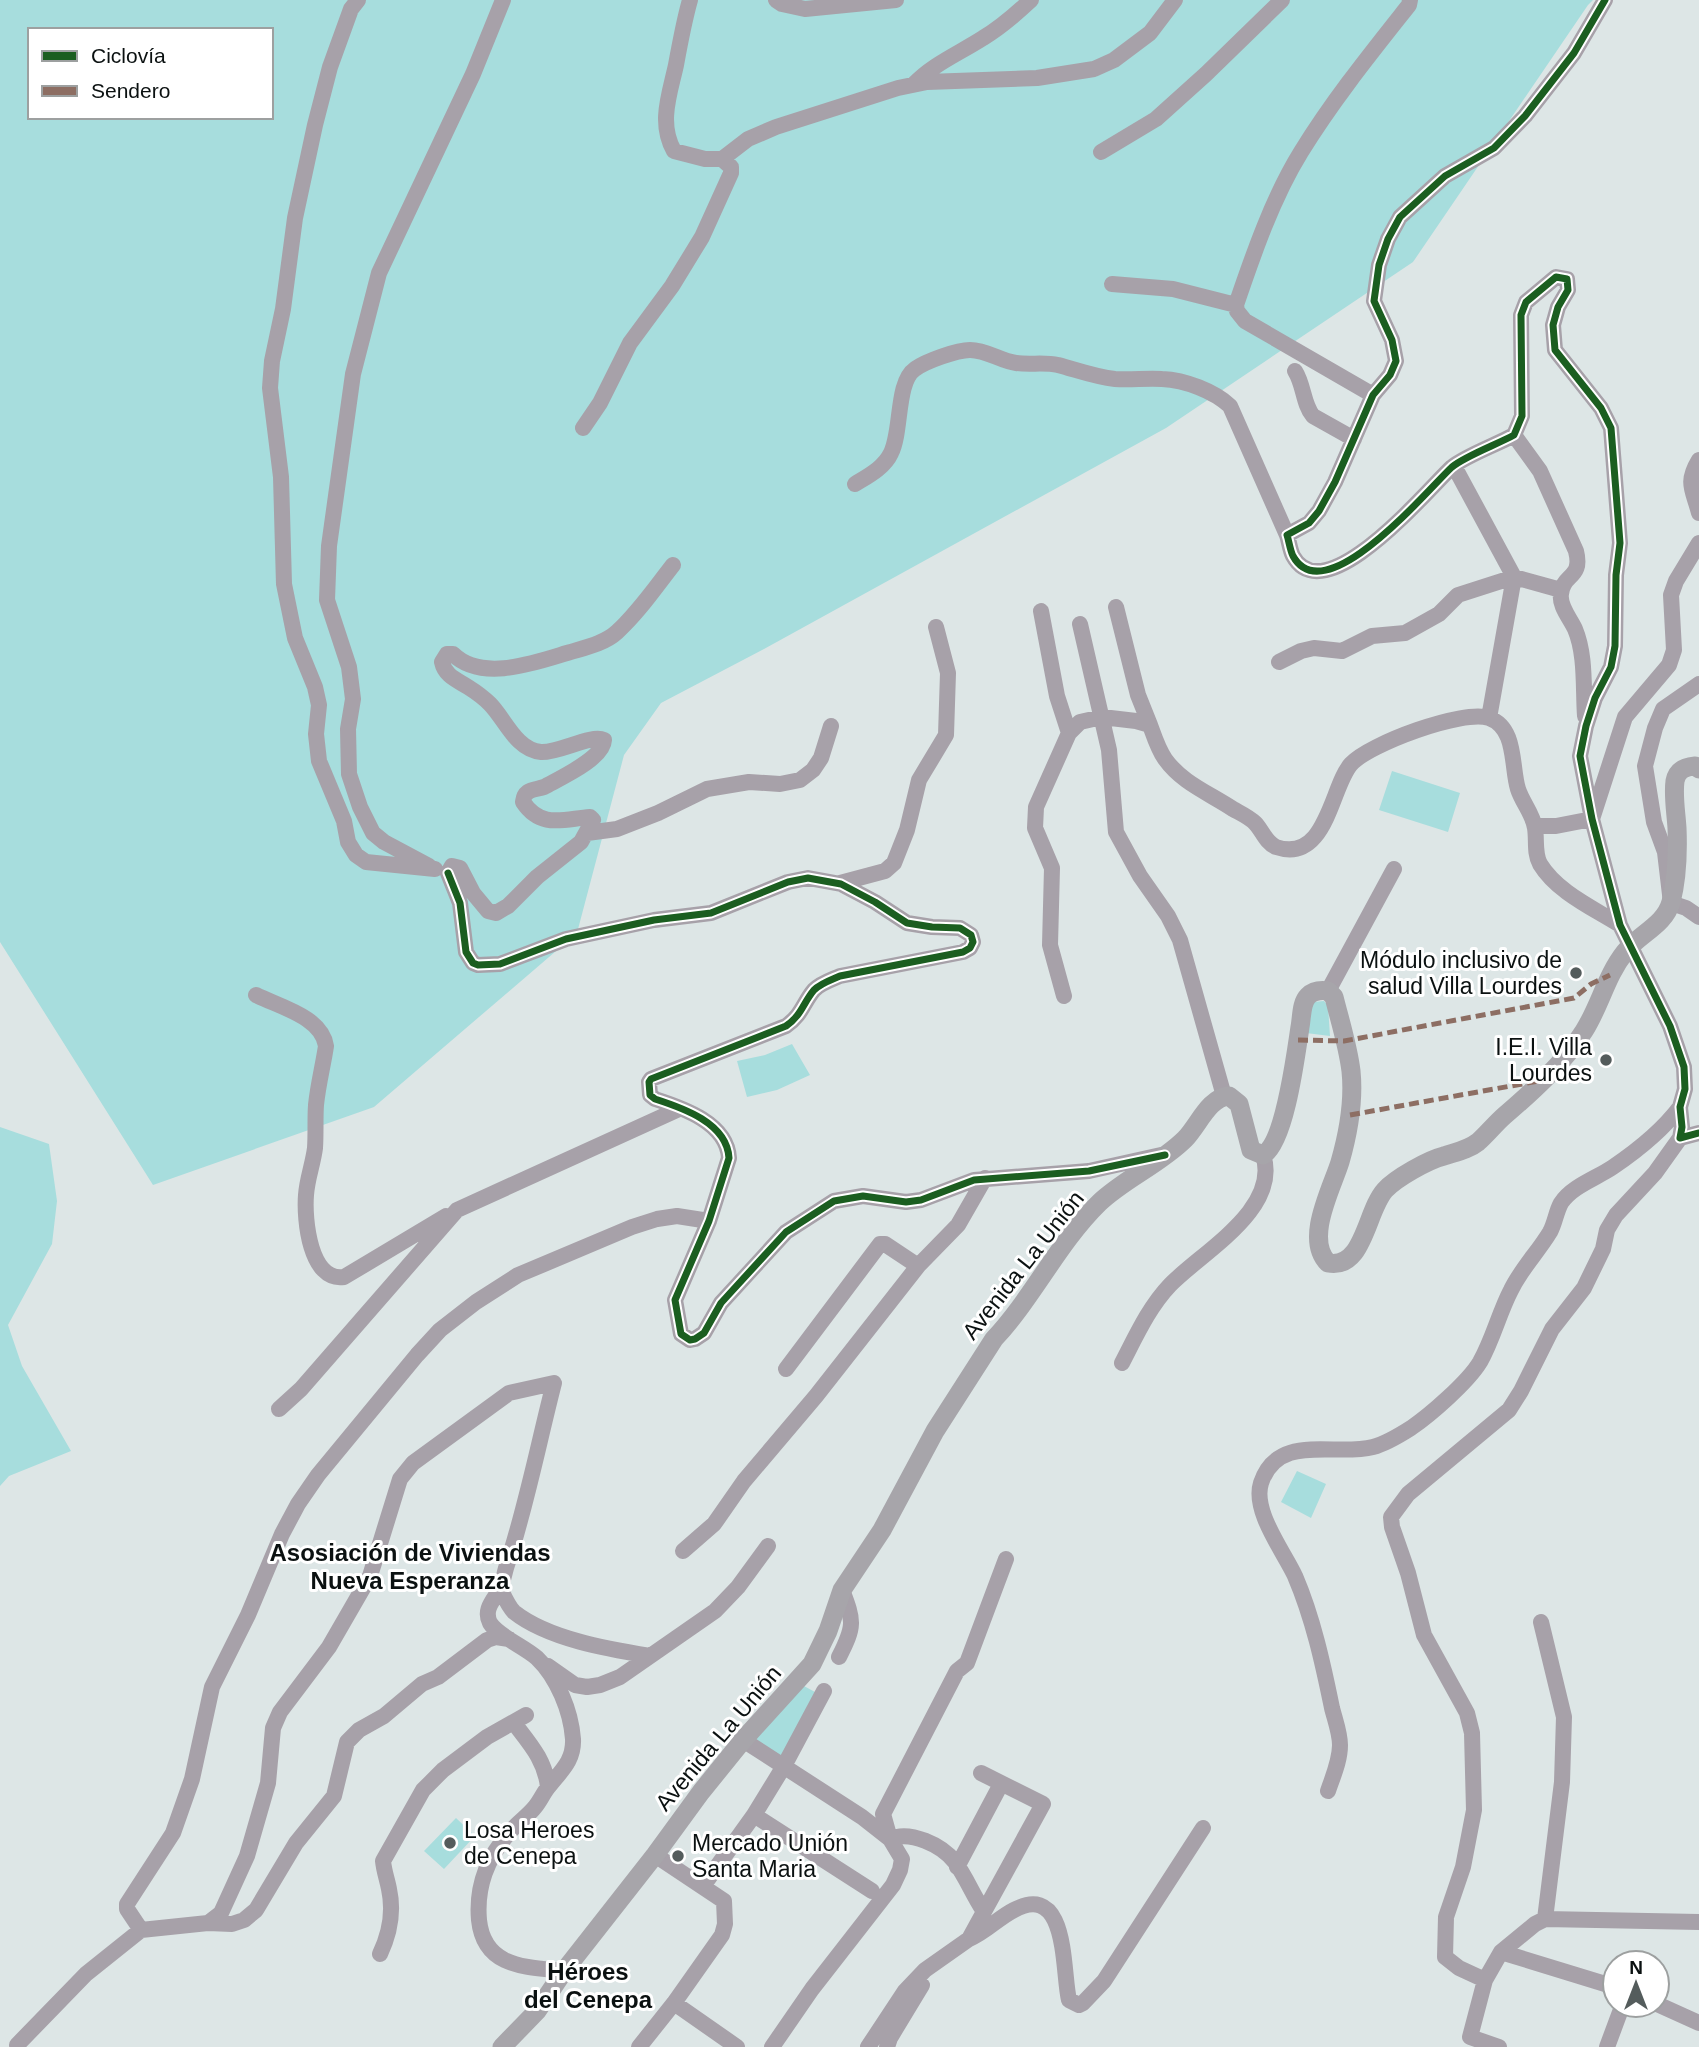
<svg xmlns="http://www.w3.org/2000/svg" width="1699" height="2047" font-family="Helvetica,sans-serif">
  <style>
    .green { fill: #a7dddd; fill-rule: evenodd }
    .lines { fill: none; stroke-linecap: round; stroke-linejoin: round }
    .minor { stroke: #a7a1a9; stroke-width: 16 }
    .major { stroke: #a7a5aa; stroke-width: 19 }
    .quiet { stroke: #8d6e63; stroke-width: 5; stroke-dasharray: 10 5; stroke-linecap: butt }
    .cycleway-casing { stroke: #fff; stroke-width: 11 }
    .cycleway { stroke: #1b5e20; stroke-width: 7 }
    .poi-dot { fill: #545c5c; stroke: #fff; stroke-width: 2.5 }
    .labels { text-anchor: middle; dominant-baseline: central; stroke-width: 6; stroke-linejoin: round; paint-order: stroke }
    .poi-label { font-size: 23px; fill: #0b1111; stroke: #fff; text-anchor: end }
    .street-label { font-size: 23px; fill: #0b1111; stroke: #fff }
    .neighbourhood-label { font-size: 24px; font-weight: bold; fill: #0b1111; stroke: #fff }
  </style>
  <rect width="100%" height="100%" fill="#dde6e6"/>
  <path class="green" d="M0,0h1593l-5,5 -175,257 -247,166 -402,221 -103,54 -37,52 -47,178 -203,174 -221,78 -153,-243zM30,30h241v87h-241z
    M1392,771l68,22 -12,39 -69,-22z
    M1324,1001l4,5 2,30 -24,-3 7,-31z
    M792,1044l18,31 -33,15 -30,7 -10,-36 28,-6z
    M0,1127l49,17 8,57 -5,43 -44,81 14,41 49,85 -62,25 -9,10z
    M1297,1471l29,13 -15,34 -30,-16z
    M802,1685l13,7 -36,68 -30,-21z
    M456,1818l19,18 -31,33 -20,-18z"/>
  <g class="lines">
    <path class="minor" d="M358,0l-7,9 -21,58 -15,58 -20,93 -12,91 -11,52 -2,27 11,89 3,107 11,54 20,49 4,18 -3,29 3,27 25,60 4,21 8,13 10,7 69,7
      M776,0l6,4 23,5 91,-9
      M1605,0l-31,53 -49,63 -31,32 -49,28 -45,41 -12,22 -9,26 -5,36 18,39 4,21 -6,14 -17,20 -38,87 -16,29 -10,12 -22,12c2,6 3,15 6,21 32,58 136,-68 159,-89 13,-11 46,-23 62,-32l8,-19 -1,-101 5,-13 30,-25 11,2 1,11 -10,17 -5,18 2,25 46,58 10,20 9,115 -4,32 -1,71 -4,21 -16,31 -9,28 -6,30 12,63 28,106 50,101 14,41 1,22 -5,18 2,20 -2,11 19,-5
      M913,85c20,-21 45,-31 70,-47 17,-10 33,-24 48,-38
      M1101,152l55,-33 50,-45 76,-74
      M722,159l26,-20 28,-12 122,-39 29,-6 110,-4 57,-9 20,-9 36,-27 25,-33
      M1112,284l61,5 63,16
      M1295,371c9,14 8,33 18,45l41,23
      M1373,395l-128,-74 -8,-10 -1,-6c17,-50 37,-108 65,-153 32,-52 70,-99 108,-147l1,-5
      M583,428l17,-25 30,-60 42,-57 30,-49 29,-64v-6l-9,-8h-17l-31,-8c-16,-28 -4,-58 2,-86 4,-22 8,-44 14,-65
      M1514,435l26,36 36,80c7,28 -13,22 -15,43 -2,12 9,24 14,35 11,26 8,59 10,87
      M1699,460c-14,23 -6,30 0,53
      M1454,466l60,111 -25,141
      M855,484c13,-8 29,-16 36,-31 11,-22 5,-71 24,-84 11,-8 42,-19 55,-19 17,0 30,11 46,13 14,2 28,-1 42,2 19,5 37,12 57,14 16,1 32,-1 47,0 23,1 52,12 68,27l57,129
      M1116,607l22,88 12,30
      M1041,611l16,85 12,37
      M1080,624l29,126 7,82 24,44 28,40 12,24 44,156
      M1279,662l22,-11 13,-3 28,3 30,-15 33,-3 34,-19 19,-19 56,-18 47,13
      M1699,684l-36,25 -8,19 -10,38 9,56 11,30 6,51 15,5 13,9
      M1535,826h21l36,-7 33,-102 44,-52 5,-15 -3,-55 5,-14 23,-38
      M587,833l30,-4 41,-16 49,-24 42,-7 31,2 20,-4 13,-10 8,-12 10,-32
      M429,866l-45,-24 -11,-9 -13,-26 -11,-33 -1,-45 5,-30 -4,-32 -22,-67 2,-54 24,-172 26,-101 94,-199 30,-74
      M448,873l12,30 6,49 7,11 5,2 22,-1 66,-25 88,-19 57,-7 77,-31 20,-4 33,6 34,18 32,21 25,4 28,1 11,7 2,7 -3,6 -7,4 -123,24c-9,4 -19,7 -26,14 -11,13 -12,25 -28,36l-135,53 -2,3 1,13 5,4c28,9 72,24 74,59l-20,63 -34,79 6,34 9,6 5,-1 9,-6 17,-30 65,-71 48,-31 29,-5 43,6 15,-2 53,-20 115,-9 72,-16
      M448,873l4,-7 8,2 13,25 15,18 8,2 12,-7 29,-29 44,-35 12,-22 -3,-3c-27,2 -49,12 -67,-15 1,-5 1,-7 5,-10 4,-3 11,-3 16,-5 16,-9 59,-28 60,-47 -13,-6 -45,13 -63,12 -25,-2 -36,-33 -51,-48 -6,-6 -14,-12 -22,-17 -11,-7 -23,-11 -26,-25l5,-8h6c28,28 81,9 114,-1 16,-5 37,-9 50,-21 21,-19 38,-44 56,-67
      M840,883l45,-12 9,-8 13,-33 12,-50 27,-45 2,-62 -12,-46
      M1328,991l66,-122
      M256,995c24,12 66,22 70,51 -3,20 -8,39 -10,59 -1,14 0,29 -1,43 -2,16 -8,31 -9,47 -2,25 4,87 38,82l102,-61
      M1064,996l-14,-51 2,-77 -17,-40 1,-21 33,-74 11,-11 22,-5 34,4 14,4c4,11 8,24 15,34 17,24 44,34 68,50 7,4 16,8 22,14 7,7 11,20 21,24 51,17 55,-61 75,-83 18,-20 112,-55 138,-46 28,10 22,49 29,71 4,13 15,25 17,39 2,12 -1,25 5,36 17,28 53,44 80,61
      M1122,1363c14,-27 27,-56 48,-78 32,-33 111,-76 93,-130
      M786,1369l94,-125h5l33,22
      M279,1409l22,-20 156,-179 222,-101
      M683,1551l31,-27 30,-43 72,-85 102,-130 40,-41 27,-47
      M500,1588c4,8 8,18 14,24 34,27 94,37 136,44
      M1541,1622l23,95 -2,65 -17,137
      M839,1657c16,-31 15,-36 3,-67
      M548,1666l27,19 12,2 13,-2 20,-8 95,-66 23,-24 30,-41
      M514,1723c16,21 31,37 34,64
      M743,1740l119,77 28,22 12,20 -2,11 -7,15 -81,104 -40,58
      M1328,1791c5,-15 12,-30 12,-46 0,-12 -5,-25 -8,-37 -9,-44 -19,-90 -37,-132 -11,-24 -43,-65 -34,-93 17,-51 74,-26 112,-36 12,-3 27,-12 38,-19 19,-13 57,-46 69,-66 13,-23 19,-49 31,-72 10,-21 27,-38 39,-58 5,-9 6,-20 11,-29 11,-17 36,-25 52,-36 25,-17 49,-36 67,-60
      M754,1815l118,76
      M957,1867l44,-83
      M703,1886l51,-71 30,-49 40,-75
      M983,1910c-10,-15 -17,-33 -28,-48 -13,-17 -45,-32 -65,-23l-7,-25 74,-143 10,-8 39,-104
      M208,1923l13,-10 26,-57 21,-73 5,-55 7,-16 49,-65 41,-71 30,-97 13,-16 96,-70 45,-10c-16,62 -28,125 -48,185 -2,7 -3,14 -6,21 -6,11 -17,20 -10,34 8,13 35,24 47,35 20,19 34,53 36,81 1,21 -11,31 -23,46 -6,6 -9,15 -15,22 -7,9 -18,16 -26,26 -22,25 -33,53 -30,87 5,48 47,47 85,51
      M141,1930l-14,-21v-5l46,-71 19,-54 20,-92 36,-72 34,-81 16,-30 20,-29 99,-120 23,-25 36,-28 42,-27 114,-48 25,-8 20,-3 32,5
      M969,1939c17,-7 29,-21 45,-29 55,-29 48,62 55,90l10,5 4,-2 21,-22 99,-153
      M1501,1952l114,35
      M380,1954c10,-21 14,-42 9,-65 -2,-10 -5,-18 -6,-28l40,-71 20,-20 44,-33 39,-22
      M1485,1980l-26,-12 -14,-11 1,-40 17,-50 11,-57 -2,-77 -5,-20 -43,-78 -16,-62 -16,-46 -1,-10 17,-23 101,-84 12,-19 31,-62 32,-41 19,-39 4,-19 9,-15 39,-42 25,-35
      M674,2003l63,44
      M1657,2004l42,19
      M17,2045l69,-71 55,-44 67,-7 24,1 12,-4 12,-10 40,-67 38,-47 13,-54 12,-12 25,-14 38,-32 16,-7 49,-37 9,-3 13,2
      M639,2047l35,-44 48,-68 3,-11 -1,-23 -69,-46
      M868,2047l37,-56 20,-21 44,-31 74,-135 -62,-31
      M887,2047l3,-9 32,-53
      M1499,2047l-29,-10 15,-57 16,-28 34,-28 10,-5 154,3
      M1607,2047l13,-35"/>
    <path class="major" d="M502,2047l35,-36 27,-40 91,-116 46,-63 42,-52 69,-76 16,-33 14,-41 40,-60 53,-99 59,-92c38,-40 64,-96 105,-136 25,-24 61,-39 86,-64 13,-13 24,-42 44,-43l10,8 12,46 12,5c22,-12 33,-102 37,-128 2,-10 1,-24 8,-31 6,-6 13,-6 20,-5l6,6c6,24 14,49 17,74 3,29 -3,63 -11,91 -8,26 -36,77 -12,101 36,7 38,-52 57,-73 11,-12 43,-30 59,-34 12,-4 24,-6 34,-14 9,-8 17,-18 26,-26 29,-25 59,-52 80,-85 16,-25 22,-55 41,-79 14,-18 40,-27 46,-50 6,-23 7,-50 6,-74 -1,-16 -4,-32 -2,-47 2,-11 9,-14 20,-15l4,3"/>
    <path class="quiet" d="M1298,1040l46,1 230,-43 17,-14 19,-9
      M1350,1115l194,-35"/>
    <g class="cycleway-casing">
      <path id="cycleway" d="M1605,0l-31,53 -49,63 -31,32 -49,28 -45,41 -12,22 -9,26 -5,36 18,39 4,21 -6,14 -17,20 -38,87 -16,29 -10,12 -22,12c2,6 3,15 6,21 32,58 136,-68 159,-89 13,-11 46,-23 62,-32l8,-19 -1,-101 5,-13 30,-25 11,2 1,11 -10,17 -5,18 2,25 46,58 10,20 9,115 -4,32 -1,71 -4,21 -16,31 -9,28 -6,30 12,63 28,106 50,101 14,41 1,22 -5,18 2,20 -2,11 19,-5
        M448,873l12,30 6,49 7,11 5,2 22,-1 66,-25 88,-19 57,-7 77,-31 20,-4 33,6 34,18 32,21 25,4 28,1 11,7 2,7 -3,6 -7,4 -123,24c-9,4 -19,7 -26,14 -11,13 -12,25 -28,36l-135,53 -2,3 1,13 5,4c28,9 72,24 74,59l-20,63 -34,79 6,34 9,6 5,-1 9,-6 17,-30 65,-71 48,-31 29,-5 43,6 15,-2 53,-20 115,-9 76,-16"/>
    </g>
    <use href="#cycleway" class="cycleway"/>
  </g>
  <g class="poi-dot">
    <circle cx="1576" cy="973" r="7"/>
    <circle cx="1606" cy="1060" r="7"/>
    <circle cx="450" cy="1843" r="7"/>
    <circle cx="678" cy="1856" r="7"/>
  </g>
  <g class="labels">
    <g class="poi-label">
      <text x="1562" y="960">Módulo inclusivo de<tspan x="1562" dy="26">salud Villa Lourdes</tspan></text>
      <text x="1592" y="1047">I.E.I. Villa<tspan x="1592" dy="26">Lourdes</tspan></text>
      <text x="464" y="1830" text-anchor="start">Losa Heroes<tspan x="464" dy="26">de Cenepa</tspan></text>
      <text x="692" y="1843" text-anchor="start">Mercado Unión<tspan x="692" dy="26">Santa Maria</tspan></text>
    </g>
    <g class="street-label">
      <text transform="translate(1023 1265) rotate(-52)">Avenida La Unión</text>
      <text transform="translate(718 1738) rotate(-50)">Avenida La Unión</text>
    </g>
    <g class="neighbourhood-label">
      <text x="410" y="1552">Asosiación de Viviendas<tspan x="410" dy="28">Nueva Esperanza</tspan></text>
      <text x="588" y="1971">Héroes<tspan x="588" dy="28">del Cenepa</tspan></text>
    </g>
  </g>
  <rect x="28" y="28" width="245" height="91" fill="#ffffff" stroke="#9da0a0" stroke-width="2"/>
  <rect x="42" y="51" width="35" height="10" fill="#1b5e20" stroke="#9da0a0" stroke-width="2"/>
  <text x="91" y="63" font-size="21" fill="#0b1111">Ciclovía</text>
  <rect x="42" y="86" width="35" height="10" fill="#8d6e63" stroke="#9da0a0" stroke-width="2"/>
  <text x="91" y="98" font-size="21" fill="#0b1111">Sendero</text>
  <g transform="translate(1636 1984)"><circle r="33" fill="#ffffff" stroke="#9da0a0" stroke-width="2"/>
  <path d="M0-5L12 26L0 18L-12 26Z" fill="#545c5c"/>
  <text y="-10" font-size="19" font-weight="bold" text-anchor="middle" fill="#0b1111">N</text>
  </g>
</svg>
